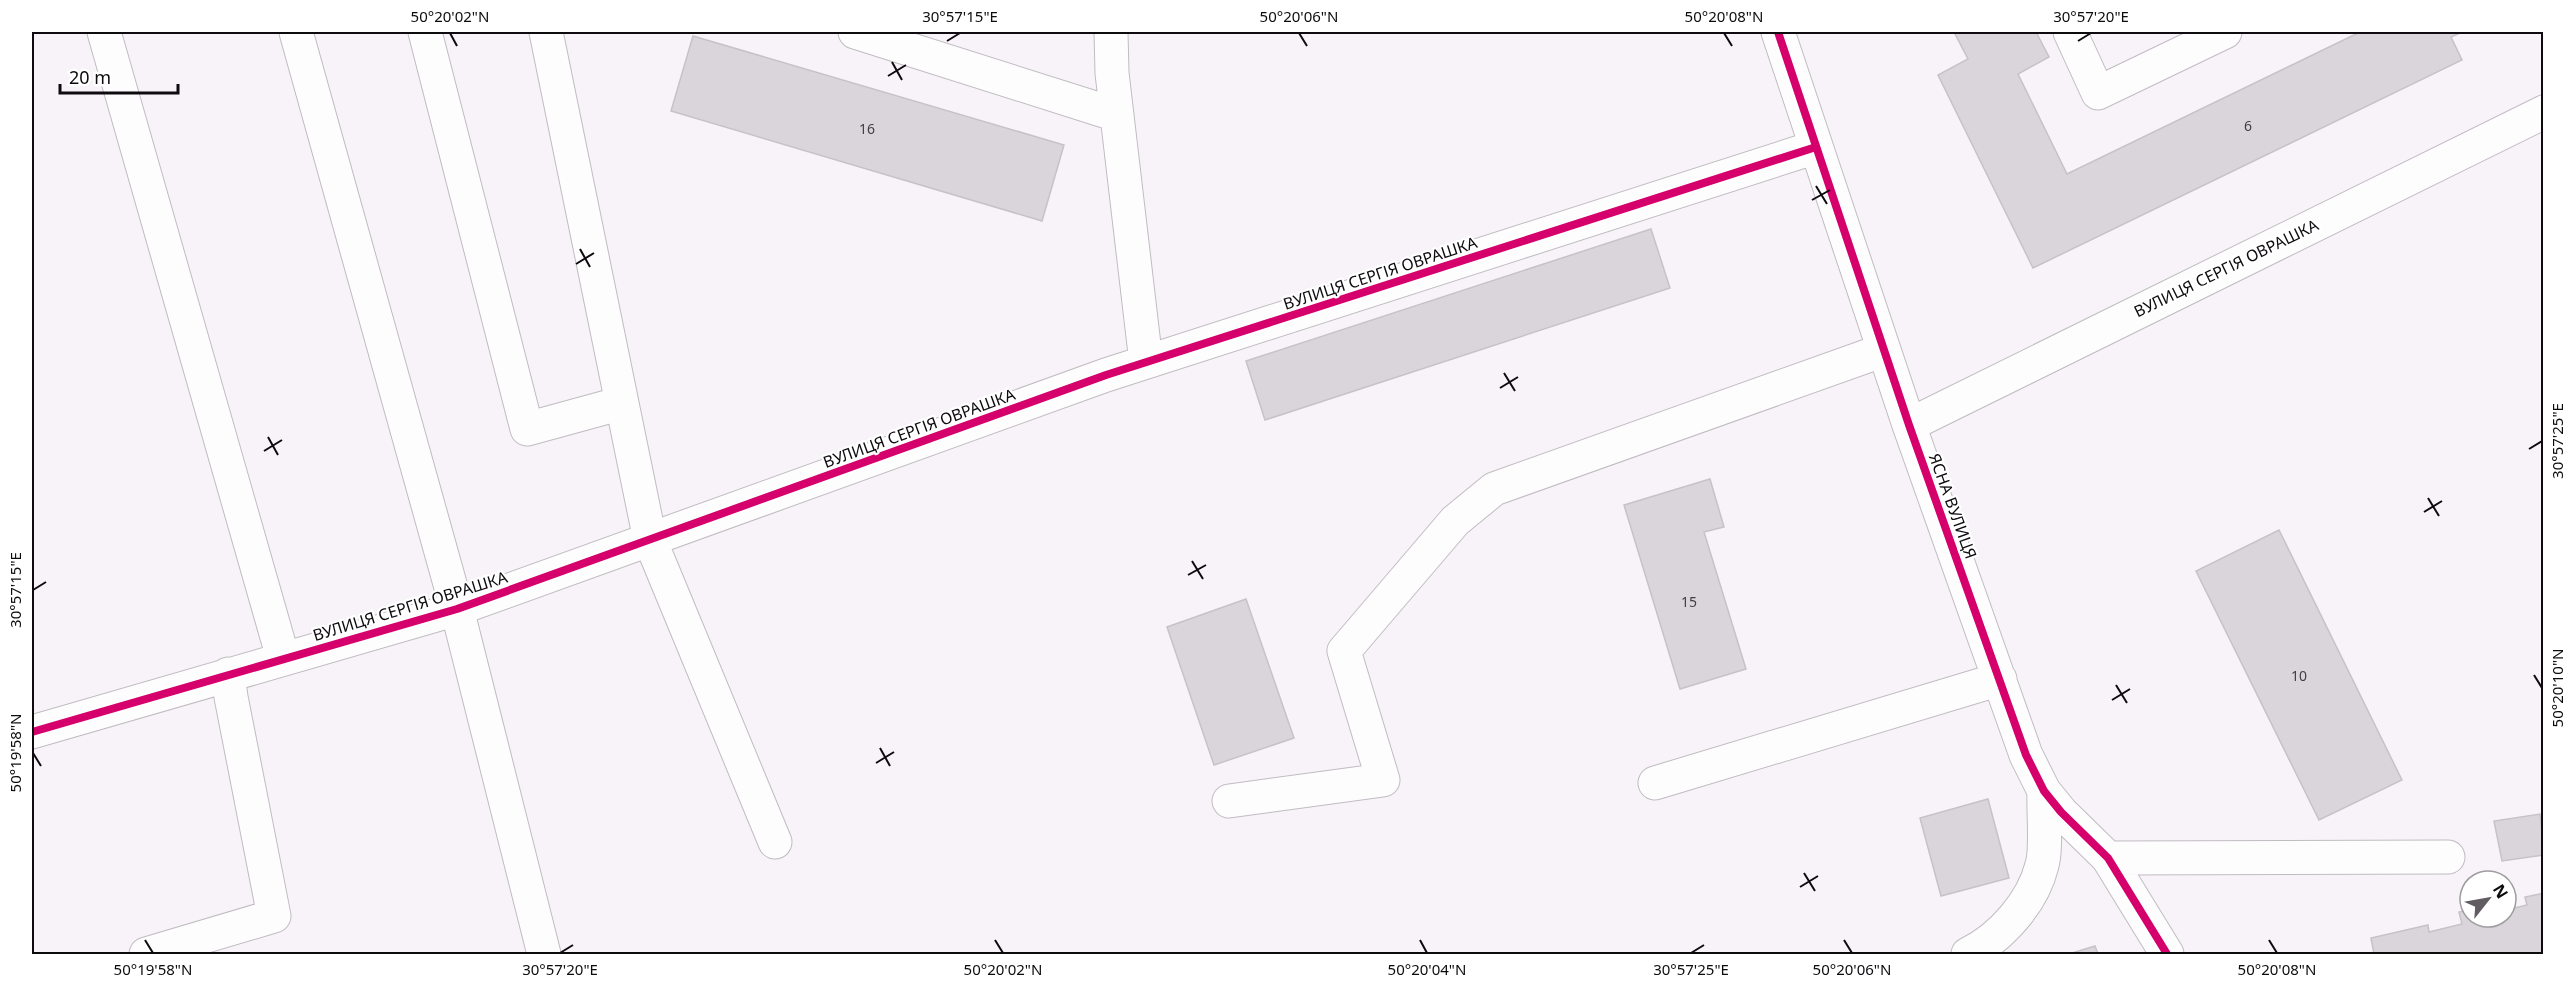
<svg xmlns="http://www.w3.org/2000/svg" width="2575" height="986" font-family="'Noto Sans',sans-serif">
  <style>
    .building { fill: #dad5db; stroke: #c6c2c8; stroke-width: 1.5 }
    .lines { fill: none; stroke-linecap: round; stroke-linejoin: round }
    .minor-casing { stroke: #c0bcc1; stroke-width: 35 }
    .minor { stroke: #fefdfe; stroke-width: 33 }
    .cycleway-casing { stroke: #fff; stroke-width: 11 }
    .cycleway { stroke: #d6006c; stroke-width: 8 }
    .ticks { fill: none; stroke: #0e0b0f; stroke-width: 2 }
    .labels { text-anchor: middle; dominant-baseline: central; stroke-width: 4.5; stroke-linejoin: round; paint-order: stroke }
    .number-label { font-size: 14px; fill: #413e42 }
    .street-label { font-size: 16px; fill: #0e0b0f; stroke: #fff }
    .neatline { fill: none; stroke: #0e0b0f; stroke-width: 2 }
    .ticks-label { font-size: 15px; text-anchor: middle; fill: #0e0b0f }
  </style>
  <rect width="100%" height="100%" fill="#f8f2f9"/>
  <path class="building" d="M1954,32h82l13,25 -31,17 49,100 293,-142h102l-11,5 11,23 -429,208 -95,-193 30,-16z
    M693,36l371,109 -22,76 -371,-110z
    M1651,229l19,59 -405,132 -19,-59z
    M1710,479l14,48 -20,5 42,137 -66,20 -56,-184z
    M2279,530l123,250 -83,40 -123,-249z
    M1246,599l48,139 -80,27 -47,-138z
    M1988,799l21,79 -68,18 -21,-78z
    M2540,814l4,41 -42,6 -8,-40z
    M2544,893v61h-170l-3,-16 57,-13 1,7 33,-8 -3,-12 11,-2v7h36v-7l21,-5 -2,-8z
    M2095,946l3,8h-29z"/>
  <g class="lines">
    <g class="minor-casing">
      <path id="minor" d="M104,32l179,626
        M296,32l161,577 87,345
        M425,32l102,397 95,-26
        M546,32l104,508 125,302
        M855,32l262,83
        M1111,32l1,41 34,289
        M1778,32l131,393 117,330 18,36 17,21 47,46 59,96
        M2070,32l28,61 127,-61
        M1909,425l635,-313
        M32,732l425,-123 649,-234 710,-228
        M1655,783l345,-104
        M1229,801l154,-21 -39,-129 111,-130 39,-32 390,-139
        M2108,858l340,-1
        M146,954l128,-38 -43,-219 -3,-23
        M1968,954c33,-16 65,-52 74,-89 5,-16 1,-55 2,-74"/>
    </g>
    <use href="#minor" class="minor"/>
    <g class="cycleway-casing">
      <path id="cycleway" d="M1778,32l131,393 117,330 18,36 17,21 47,46 59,96
        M32,732l425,-123 649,-234 710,-228"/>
    </g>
    <use href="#cycleway" class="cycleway"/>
  </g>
  <path class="ticks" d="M450,33l7,13M1299,33l8,13M1724,33l8,13M947,41l13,-8M2078,41l13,-8M892,62l10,18M888,76l18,-11M1816,186l11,18M1812,200l18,-10M580,249l10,18M576,264l18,-11M1504,373l11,18M1500,388l18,-11M268,437l10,18M2529,449l13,-8M264,451l18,-11M2428,498l11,18M2424,512l18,-11M1192,561l11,18M1188,575l18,-10M33,590l13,-8M2534,675l8,13M2116,685l11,18M2112,700l18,-11M880,748l10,18M33,753l8,13M876,763l18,-11M1804,873l11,18M1800,887l18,-11M145,940l8,13M995,940l8,13M1420,940l7,13M1844,940l8,13M2269,940l8,13M560,953l13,-8M1691,953l13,-8"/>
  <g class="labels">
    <g class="number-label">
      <text x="2248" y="125">6</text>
      <text x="867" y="128">16</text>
      <text x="1689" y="601">15</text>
      <text x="2299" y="675">10</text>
    </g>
    <g class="street-label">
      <text transform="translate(2226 268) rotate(-26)">ВУЛИЦЯ СЕРГІЯ ОВРАШКА</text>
      <text transform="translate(1380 273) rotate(-18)">ВУЛИЦЯ СЕРГІЯ ОВРАШКА</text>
      <text transform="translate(919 428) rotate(-20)">ВУЛИЦЯ СЕРГІЯ ОВРАШКА</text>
      <text transform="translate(1953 506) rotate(70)">ЯСНА ВУЛИЦЯ</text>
      <text transform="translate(410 606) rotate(-17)">ВУЛИЦЯ СЕРГІЯ ОВРАШКА</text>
    </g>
  </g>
  <rect width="2575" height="986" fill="none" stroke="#ffffff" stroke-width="66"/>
  <g transform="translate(2488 899) rotate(59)"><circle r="28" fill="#ffffff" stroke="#9f9d9f" stroke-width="1.5"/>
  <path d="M0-4.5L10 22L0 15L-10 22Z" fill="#605c61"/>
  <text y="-9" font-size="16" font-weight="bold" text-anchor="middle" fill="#0e0b0f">N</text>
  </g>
  <path d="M60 84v9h118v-9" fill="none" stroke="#0e0b0f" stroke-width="3"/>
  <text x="69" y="84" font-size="18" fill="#0e0b0f" stroke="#ffffff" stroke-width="4.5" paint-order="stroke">20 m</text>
  <rect x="33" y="33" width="2509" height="920" class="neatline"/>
  <g class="ticks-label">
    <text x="450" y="22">50°20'02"N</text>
    <text x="960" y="22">30°57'15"E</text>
    <text x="1299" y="22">50°20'06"N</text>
    <text x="1724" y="22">50°20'08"N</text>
    <text x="2091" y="22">30°57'20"E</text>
    <text transform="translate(2558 441) rotate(-90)" y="5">30°57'25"E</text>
    <text transform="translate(16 590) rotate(-90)" y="5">30°57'15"E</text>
    <text transform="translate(2558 688) rotate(-90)" y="5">50°20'10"N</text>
    <text transform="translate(16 753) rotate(-90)" y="5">50°19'58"N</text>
    <text x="153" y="975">50°19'58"N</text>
    <text x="560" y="975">30°57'20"E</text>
    <text x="1003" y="975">50°20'02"N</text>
    <text x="1427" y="975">50°20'04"N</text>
    <text x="1691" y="975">30°57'25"E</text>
    <text x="1852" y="975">50°20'06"N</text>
    <text x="2277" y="975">50°20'08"N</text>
  </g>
</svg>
